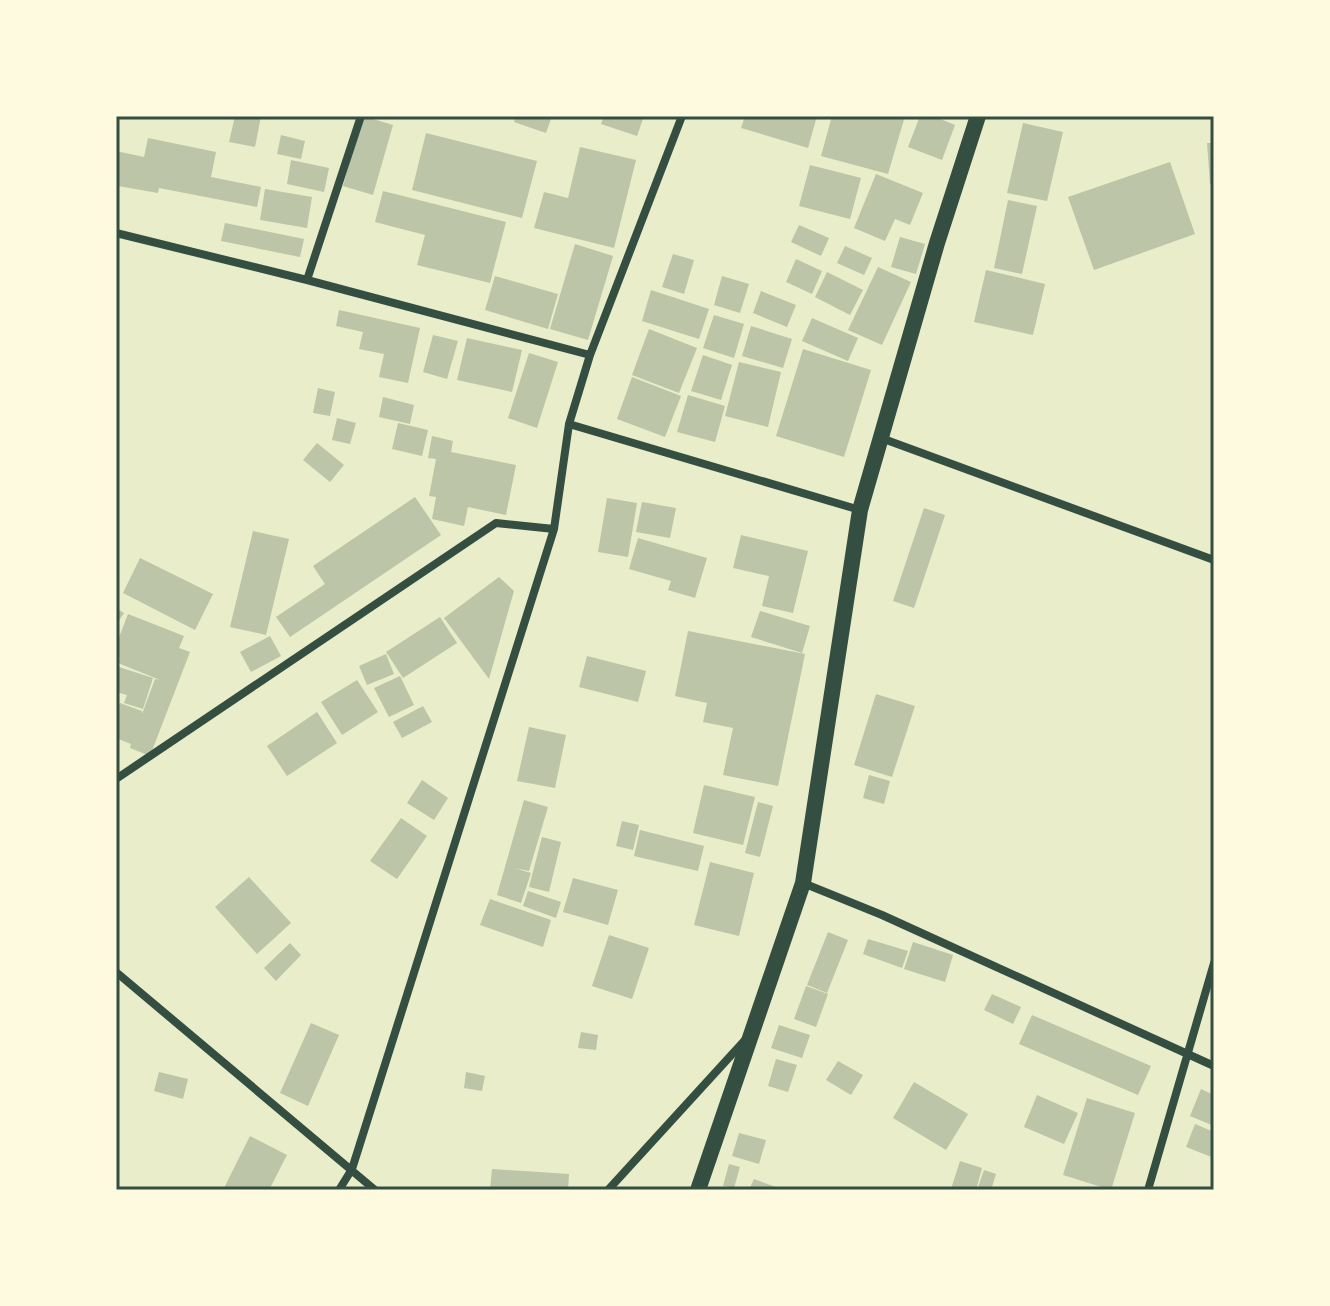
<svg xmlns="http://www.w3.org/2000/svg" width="1330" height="1306" font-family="Poppins,sans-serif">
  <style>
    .building { fill: #bcc5a7 }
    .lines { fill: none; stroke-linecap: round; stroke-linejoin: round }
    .minor { stroke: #344e41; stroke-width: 8 }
    .secondary { stroke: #344e41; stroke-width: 16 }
    .neatline { fill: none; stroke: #344e41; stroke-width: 3 }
  </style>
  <rect width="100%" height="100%" fill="#e9edc9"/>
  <path class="building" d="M235,116h26l-6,31 -26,-5z
    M363,116l30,9 -20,70 -30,-9z
    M516,116h36l-6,17 -32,-11z
    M604,116h40l-7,20 -36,-12z
    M745,116h72l-9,32 -67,-20z
    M832,116h73l-17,58 -67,-18z
    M920,116h13l22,9 -13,35 -34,-13z
    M1023,123l40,9 -16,69 -40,-8z
    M426,133l111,28 -15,57 -110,-28z
    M281,135l24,6 -4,18 -24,-5z
    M148,138l68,14 -5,25 50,10 -4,20 -98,-19 -1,5 -40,-7 1,-7h-3v-28l28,6z
    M1207,143h7v41h-4z
    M580,147l56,13 -22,88 -80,-20 10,-36 24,6z
    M291,160l38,8 -5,24 -37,-8z
    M1170,162l25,72 -101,36 -26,-73z
    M810,165l51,13 -11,41 -51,-13z
    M876,174l47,19 -13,32 -15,-6 -10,22 -31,-13z
    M265,189l47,8 -5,31 -47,-8z
    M383,191l123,31 -16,61 -73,-18 8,-30 -50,-13z
    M1008,200l29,6 -15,68 -28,-6z
    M225,223l79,16 -4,18 -79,-16z
    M799,225l30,13 -8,18 -30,-14z
    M900,237l25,7 -9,30 -25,-7z
    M575,244l38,12 -25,84 -38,-11z
    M845,246l27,12 -8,17 -27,-12z
    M673,254l21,6 -10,34 -22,-7z
    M796,259l26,12 -10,23 -26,-12z
    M878,267l33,15 -29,63 -34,-15z
    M986,270l59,14 -12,51 -59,-13z
    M827,272l36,18 -13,25 -35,-18z
    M495,276l63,18 -10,35 -63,-19z
    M722,276l27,8 -9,29 -26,-8z
    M651,290l58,19 -10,30 -57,-18z
    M761,291l35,14 -9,22 -34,-14z
    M339,310l81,18 -12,55 -29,-6 5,-23 -25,-5 4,-17 -27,-6z
    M714,315l30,9 -10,34 -31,-10z
    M812,318l46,20 -10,23 -46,-20z
    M751,326l41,13 -9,29 -41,-12z
    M649,329l48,19 -18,45 -47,-18z
    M433,335l25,6 -11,38 -24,-7z
    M467,338l55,12 -10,42 -55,-12z
    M803,349l68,21 -27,87 -68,-21z
    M529,353l29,9 -21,66 -29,-10z
    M703,355l29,10 -11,35 -30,-9z
    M739,362l42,10 -13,55 -43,-11z
    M632,377l49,19 -16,41 -48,-18z
    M318,388l17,4 -5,24 -17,-3z
    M688,395l37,11 -10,36 -38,-10z
    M383,397l31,8 -4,19 -31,-7z
    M337,418l19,5 -6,21 -18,-4z
    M398,423l30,7 -6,26 -30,-7z
    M432,436l21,5 -2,11 65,13 -10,50 -38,-8 -4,19 -32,-7 4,-22 -7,-1 7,-37 -8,-1z
    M317,443l27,22 -14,17 -27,-22z
    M415,497l26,38 -151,102 -14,-20 49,-33 -12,-18z
    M607,498l30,5 -9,54 -30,-5z
    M642,502l34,6 -6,30 -34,-6z
    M924,508l21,7 -31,93 -21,-7z
    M253,531l36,8 -23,96 -36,-8z
    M741,535l67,16 -15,62 -31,-7 7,-30 -36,-8z
    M638,538l69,20 -12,40 -27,-8 3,-9 -42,-12z
    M140,558l73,36 -18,36 -72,-37z
    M499,577l15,14 -25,88 -45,-61z
    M116,608l8,5 -8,12z
    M760,611l50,15 -8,27 -51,-16z
    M128,614l56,22 -5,12 11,4 -40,104 -20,-8 1,-4 -15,-6v-32l2,1 2,-4 22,8v3l13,-35 5,1 -42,-17 2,-5 -4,-1v-12z
    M440,617l17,26 -54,35 -17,-26z
    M688,631l117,23 -27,132 -55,-11 10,-47 -30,-6 4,-19 -32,-7z
    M270,636l11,20 -30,16 -11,-20z
    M386,654l8,20 -27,11 -8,-19z
    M587,656l59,15 -8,31 -59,-15z
    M116,666l37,12 -10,31 -19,-6 3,-8 -11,-3z
    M400,676l14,29 -25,12 -15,-29z
    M357,680l21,32 -36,23 -21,-33z
    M876,694l39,12 -23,71 -38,-12z
    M423,706l9,16 -30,16 -9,-16z
    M317,712l20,31 -50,33 -20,-30z
    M529,727l37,8 -11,53 -38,-7z
    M869,775l21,6 -6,23 -21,-6z
    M422,780l26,18 -14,22 -27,-17z
    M704,785l51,12 -12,48 -50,-12z
    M524,800l24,7 -19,64 -15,-3 17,5 -10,30 -24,-8z
    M758,802l15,4 -13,51 -15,-4z
    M401,818l26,18 -30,43 -27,-18z
    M622,821l17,4 -6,25 -17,-4z
    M640,830l64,16 -6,25 -64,-15z
    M542,837l19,5 -12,50 -20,-5z
    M710,862l44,11 -15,63 -45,-11z
    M249,877l42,46 -34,31 -42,-47z
    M573,878l45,12 -10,35 -45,-13z
    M528,891l33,11 -5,16 -33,-12z
    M490,899l61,21 -8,27 -63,-22z
    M828,932l20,8 -21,53 -20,-8z
    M609,935l40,13 -17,51 -40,-13z
    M868,939l40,12 -6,17 -39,-14z
    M913,942l40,13 -8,27 -41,-13z
    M290,943l11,12 -25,26 -12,-13z
    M806,986l22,8 -12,33 -22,-8z
    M992,994l29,13 -8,17 -29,-14z
    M1032,1015l119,51 -13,29 -119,-51z
    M311,1023l28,12 -31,71 -28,-13z
    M779,1025l31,10 -8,23 -31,-10z
    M581,1032l17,3 -2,15 -18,-2z
    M776,1059l21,6 -9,27 -20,-6z
    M838,1061l25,14 -12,20 -25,-15z
    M159,1072l29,7 -5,20 -29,-8z
    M466,1072l19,4 -3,15 -18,-3z
    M914,1082l54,32 -22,36 -53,-32z
    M1201,1089l13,6v31l-24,-10z
    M1037,1095l41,18 -14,31 -40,-17z
    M1087,1098l48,15 -24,77 -48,-15z
    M1195,1124l19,8v26l-28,-11z
    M739,1133l27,7 -7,24 -27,-8z
    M250,1136l37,19 -18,35h-46z
    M960,1161l22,7 -6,22 -25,-1z
    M729,1164l11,3 -6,21 -11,-2z
    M492,1169l77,5 -1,16h-78z
    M984,1170l12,4 -5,16h-14z
    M754,1179l30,11h-35z"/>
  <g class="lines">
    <path class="minor" d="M116,233l191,47 283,75
      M307,280l54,-164
      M569,424l291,86
      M881,438l333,122
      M116,779l380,-256 58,6
      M803,883l79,32 332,151
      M116,972l259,218
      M339,1190l13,-21 202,-640 15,-105 21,-69 92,-239
      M608,1190l138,-151
      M1148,1190l66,-227"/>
    <path class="secondary" d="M698,1190l105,-307 57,-373 77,-267 41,-127"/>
  </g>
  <rect width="1330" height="1306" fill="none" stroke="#fefae0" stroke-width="236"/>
  <rect x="118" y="118" width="1094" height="1070" class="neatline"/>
</svg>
